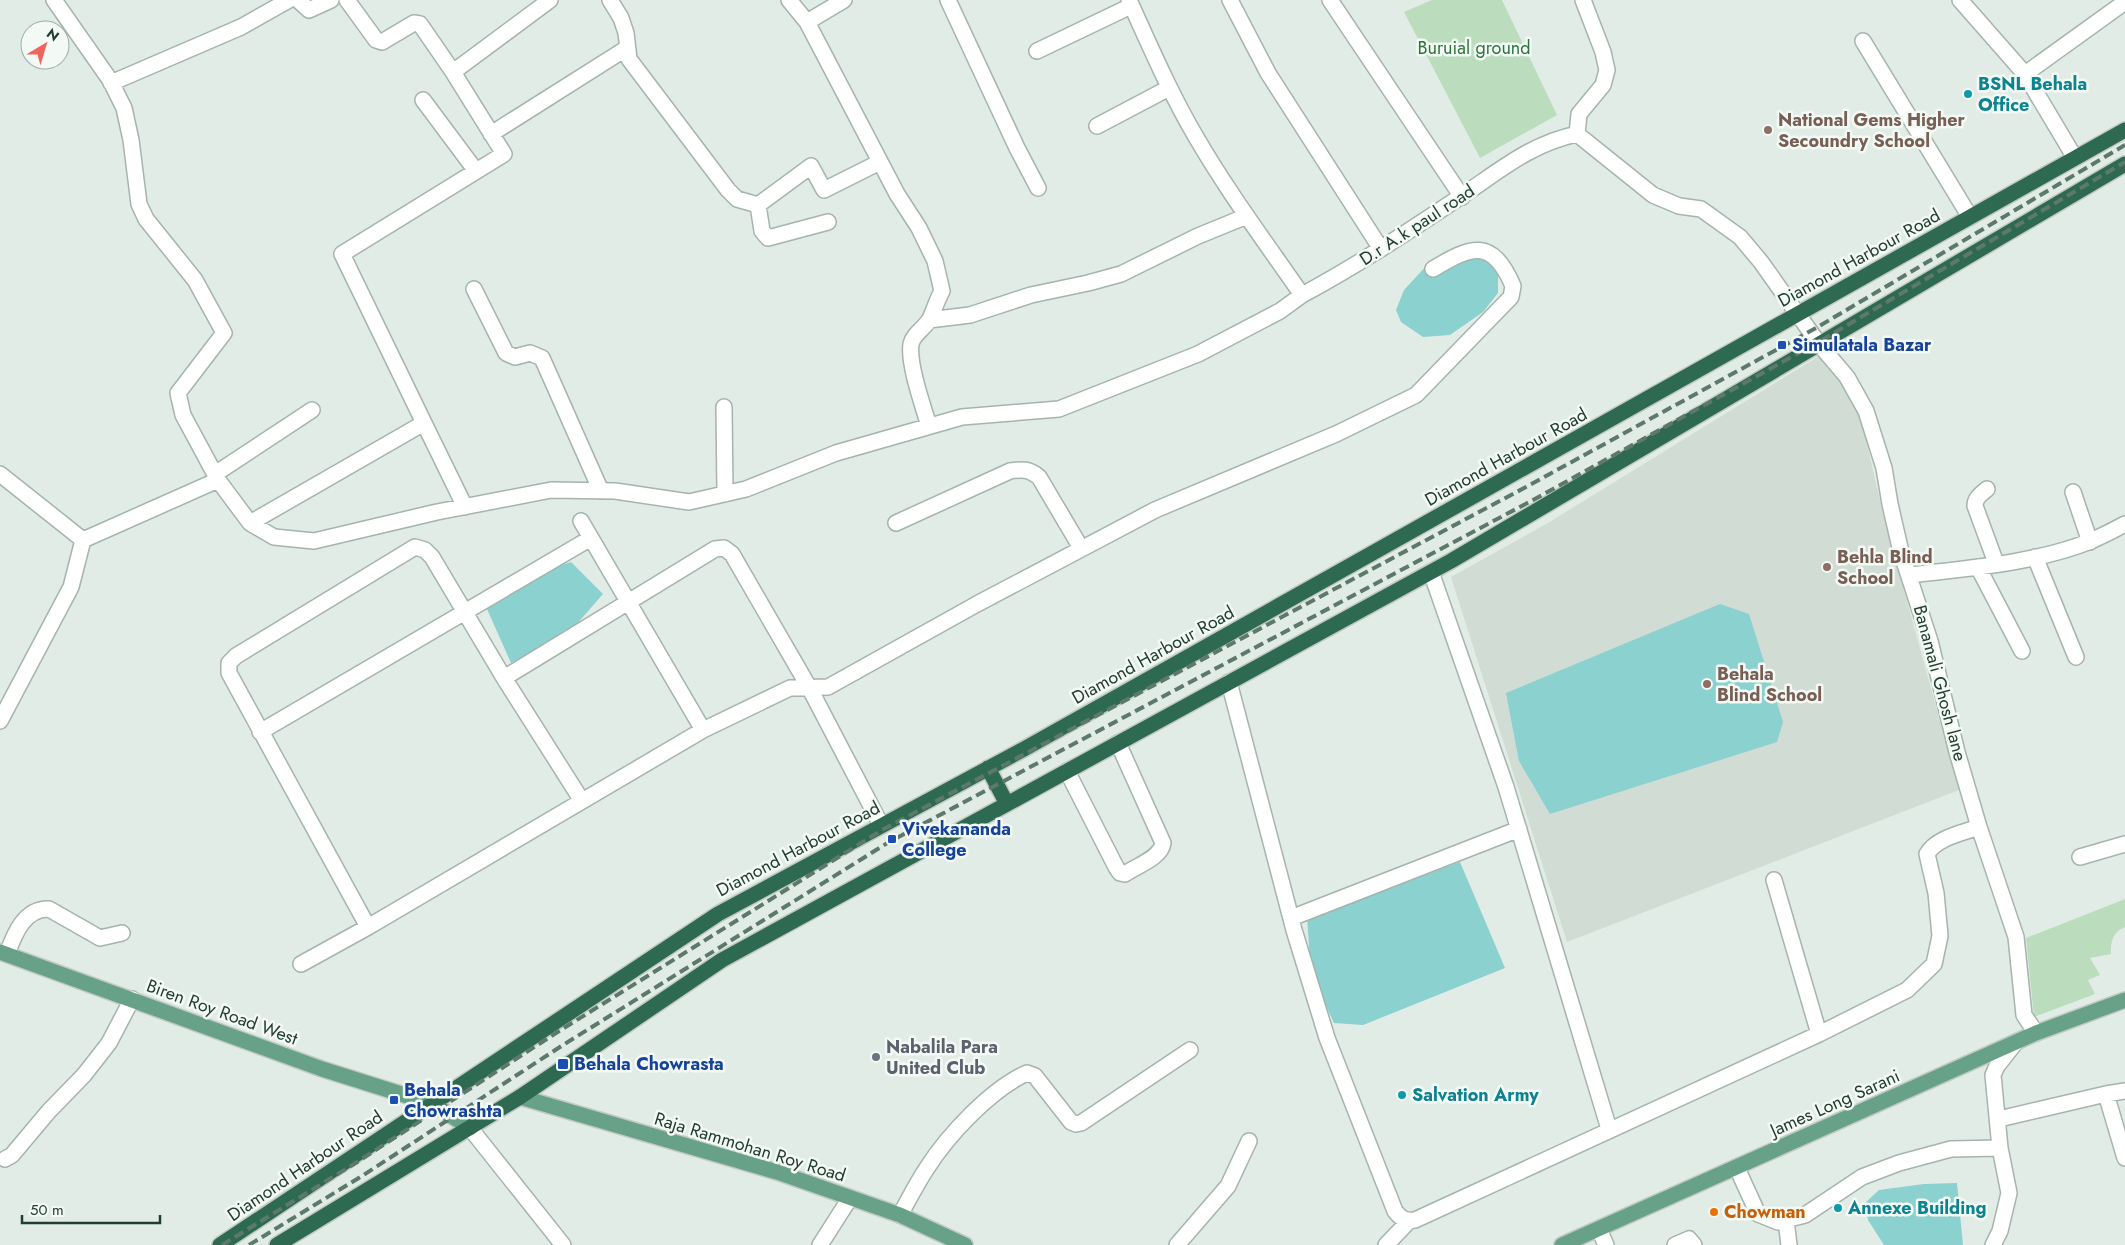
<svg xmlns="http://www.w3.org/2000/svg" width="2125" height="1245" font-family="Jost,sans-serif">
  <style>
    .built { fill: #d0dcd4 }
    .green { fill: #bbddbe }
    .water { fill: #8ad1cf }
    .lines { fill: none; stroke-linecap: round; stroke-linejoin: round }
    .minor-casing { stroke: #a5b4ac; stroke-width: 18 }
    .major-casing { stroke: #c1c9c5; stroke-width: 18 }
    .highway-casing { stroke: #c1c9c5; stroke-width: 18 }
    .minor { stroke: #fff; stroke-width: 15 }
    .major { stroke: #67a288; stroke-width: 15 }
    .highway { stroke: #2e6952; stroke-width: 15 }
    .rail { stroke: #5d796c; stroke-width: 4; stroke-dasharray: 10 5; stroke-linecap: butt }
    .culture-dot { fill: #0f9aa8; stroke: #f3f9f5; stroke-width: 2 }
    .education-dot { fill: #8d6e63; stroke: #f3f9f5; stroke-width: 2 }
    .transit-dot { fill: #1a4fb4; stroke: #f3f9f5; stroke-width: 2 }
    .worship-dot { fill: #6b7280; stroke: #f3f9f5; stroke-width: 2 }
    .food-dot { fill: #e8710a; stroke: #f3f9f5; stroke-width: 2 }
    .labels { text-anchor: middle; dominant-baseline: central; stroke-width: 5; stroke-linejoin: round; paint-order: stroke }
    .park-label { font-size: 18px; fill: #2c743b; stroke: #f3f9f5 }
    .culture-label { font-size: 18px; font-weight: bold; fill: #0d838f; stroke: #f3f9f5; text-anchor: start }
    .education-label { font-size: 18px; font-weight: bold; fill: #785e54; stroke: #f3f9f5; text-anchor: start }
    .street-label { font-size: 18px; fill: #223d31; stroke: #f3f9f5 }
    .transit-label { font-size: 18px; font-weight: bold; fill: #164399; stroke: #f3f9f5; text-anchor: start }
    .worship-label { font-size: 18px; font-weight: bold; fill: #5b616d; stroke: #f3f9f5; text-anchor: start }
    .food-label { font-size: 18px; font-weight: bold; fill: #c56008; stroke: #f3f9f5; text-anchor: start }
  </style>
  <rect width="100%" height="100%" fill="#e2ece6"/>
  <path class="built" d="M1819,356l23,24 19,38 22,96 76,276 -392,152 -116,-365 97,-54z"/>
  <path class="green" d="M1432,0h70l55,115 -77,43 -76,-146z
    M2125,899v28c-13,6 -14,14 -14,27l-21,4 10,17 -12,5 7,14 -61,23 -8,-79z"/>
  <path class="water" d="M1467,245l31,24v24l-15,19 -33,23 -27,2 -22,-15 -5,-12 8,-20 24,-26z
    M571,562l32,32 -35,40 -57,29 -28,-63 43,-23z
    M1720,604l29,10 34,108 -6,20 -227,72 -31,-53 -13,-68z
    M1460,862l45,106 -142,57 -29,-2 -23,-49 -4,-57z
    M1957,1183l6,62h-79l-16,-25 -3,-17 14,-13 45,-6z"/>
  <g class="lines">
    <g class="minor-casing">
      <path id="minor" d="M54,0l56,80 14,28 7,32 8,64 7,15 49,61 29,53 -46,60 5,22 35,65
        M298,0l11,10 22,-10
        M347,0l29,40 6,2 32,-19 6,1 33,48
        M610,0l11,18 5,15 3,26 99,131 9,9 21,6 53,-39 13,24 56,-28
        M789,0l18,22 90,172 22,34 16,33 7,30c-5,9 -8,19 -12,28 -5,9 -17,15 -19,25 -3,20 12,62 18,82
        M948,0l69,148 21,40
        M1129,0c21,46 41,93 67,137 32,55 70,106 106,158 54,-29 104,-62 155,-96 40,-26 72,-55 120,-65l76,61 26,11 22,3 39,28 21,25 58,82 28,33 19,34 18,57 6,36 11,48 29,89 27,111 22,75 37,110 8,78 12,18
        M1230,0l38,73 113,176
        M1330,0l132,197
        M1960,0l65,74 50,84
        M807,22l37,-22
        M1863,41l107,176
        M1037,51l94,-45
        M2025,74l100,-72
        M111,83l130,-56 48,-27
        M423,100l53,71
        M1097,126l72,-38
        M491,134l136,-86
        M1577,134l2,-20 24,-29 4,-15 -4,-18 -20,-52
        M758,205l4,26 6,7 60,-16
        M474,289l32,64 9,4 15,-4 12,5 59,133
        M929,320l41,-5 61,-20 57,-12 33,-9 77,-38 49,-20
        M724,407l1,87
        M424,423l41,84
        M0,474l83,66
        M215,474l97,-64
        M1987,489c-6,5 -12,9 -12,17l21,57
        M2073,492l17,50
        M581,521l122,209
        M250,523l174,-100 -82,-169 162,-100 -51,-82 97,-72
        M896,523l114,-52c12,-2 19,-2 29,6l42,71
        M83,540l135,-60 32,43 24,14 40,4 123,-29 114,-22 64,1 74,11 57,-13 90,-36 126,-36 97,-8 139,-55 82,-43 22,-16
        M2035,557l41,100
        M1978,567l44,84
        M1431,572l75,215 103,342
        M1910,575c59,-7 126,-12 181,-34 11,-5 23,-11 34,-17
        M504,678l211,-129 9,-1 8,6 78,135 71,136
        M1229,682l65,248 33,108 68,173c6,8 11,10 20,9l404,-186 88,-44 27,-26 6,-28 -4,-43 -9,-39c9,-16 35,-21 52,-27
        M0,721l71,-134 12,-47
        M260,732l331,-194
        M1067,771l49,96 4,6 5,1c11,-8 36,-16 38,-31l-45,-100
        M2080,857l45,-13
        M1774,880l45,154
        M1291,918l228,-89
        M368,927l-139,-254v-10l7,-7 179,-109 10,3 7,7 72,121 78,123
        M7,954c7,-19 17,-46 42,-45l51,29 22,-5
        M301,964l67,-37 335,-197 87,-42 38,-1 149,-83 178,-94 181,-76 80,-39 95,-98 2,-11c-21,-49 -42,-40 -80,-17
        M2106,1094l19,-3
        M1999,1119l107,-25 19,64
        M470,1128l93,117
        M5,1159l7,-4 37,-44 35,-36 25,-32 23,-44
        M1737,1168l21,46 20,8 27,-7 57,-38 37,-14 52,-14 49,-1 -7,-73 4,-9 19,-24
        M900,1215c9,-16 17,-32 27,-47 21,-33 64,-79 100,-95l8,3 36,46 5,2 5,-1 109,-73
        M1786,1220l3,25
        M1599,1229l7,16
        M820,1245l30,-47
        M1177,1245l51,-59 21,-45
        M1386,1245l23,-24
        M1675,1245l14,-6 5,6
        M1993,1245l7,-14 9,-38 -9,-45"/>
    </g>
    <g class="major-casing">
      <path id="major" d="M0,952l322,117 111,35 37,24
        M520,1097l257,75 123,43 65,30
        M1562,1245l474,-212 89,-33"/>
    </g>
    <g class="highway-casing">
      <path id="highway" d="M988,768l19,36
        M220,1245l498,-331 306,-165 1101,-619
        M277,1245l243,-148 202,-137 729,-399 674,-397"/>
    </g>
    <use href="#minor" class="minor"/>
    <use href="#major" class="major"/>
    <use href="#highway" class="highway"/>
    <path class="rail" d="M222,1245l132,-81 202,-131 326,-203 644,-343 290,-159 309,-183
      M249,1245l113,-69 201,-131 326,-203 644,-342 289,-160 303,-178"/>
  </g>
  <g class="culture-dot">
    <circle cx="1968" cy="94" r="5"/>
    <circle cx="1402" cy="1095" r="5"/>
    <circle cx="1838" cy="1208" r="5"/>
  </g>
  <g class="education-dot">
    <circle cx="1768" cy="130" r="5"/>
    <circle cx="1827" cy="567" r="5"/>
    <circle cx="1707" cy="684" r="5"/>
  </g>
  <g class="transit-dot">
    <rect x="1777" y="340" width="10" height="10" rx="2.5"/>
    <rect x="887" y="834" width="10" height="10" rx="2.5"/>
    <rect x="557" y="1058" width="12" height="12" rx="2.5"/>
    <rect x="389" y="1095" width="10" height="10" rx="2.5"/>
  </g>
  <circle class="worship-dot" cx="876" cy="1057" r="5"/>
  <circle class="food-dot" cx="1714" cy="1212" r="5"/>
  <g class="labels">
    <g class="park-label">
      <text x="1474" y="48">Buruial ground</text>
    </g>
    <g class="culture-label">
      <text x="1978" y="84">BSNL Behala<tspan x="1978" dy="21">Office</tspan></text>
      <text x="1412" y="1095">Salvation Army</text>
      <text x="1848" y="1208">Annexe Building</text>
    </g>
    <g class="education-label">
      <text x="1778" y="120">National Gems Higher<tspan x="1778" dy="21">Secoundry School</tspan></text>
      <text x="1837" y="557">Behla Blind<tspan x="1837" dy="21">School</tspan></text>
      <text x="1717" y="674">Behala<tspan x="1717" dy="21">Blind School</tspan></text>
    </g>
    <g class="street-label">
      <text transform="translate(1417 225) rotate(-33)">D.r A.k paul road</text>
      <text transform="translate(1859 258) rotate(-29)">Diamond Harbour Road</text>
      <text transform="translate(1506 457) rotate(-29)">Diamond Harbour Road</text>
      <text transform="translate(1153 655) rotate(-29)">Diamond Harbour Road</text>
      <text transform="translate(1940 683) rotate(75)">Banamali Ghosh lane</text>
      <text transform="translate(798 849) rotate(-28)">Diamond Harbour Road</text>
      <text transform="translate(222 1012) rotate(20)">Biren Roy Road West</text>
      <text transform="translate(1835 1103) rotate(-24)">James Long Sarani</text>
      <text transform="translate(750 1147) rotate(17)">Raja Rammohan Roy Road</text>
      <text transform="translate(305 1166) rotate(-34)">Diamond Harbour Road</text>
    </g>
    <g class="transit-label">
      <text x="1792" y="345">Simulatala Bazar</text>
      <text x="902" y="829">Vivekananda<tspan x="902" dy="21">College</tspan></text>
      <text x="574" y="1064">Behala Chowrasta</text>
      <text x="404" y="1090">Behala<tspan x="404" dy="21">Chowrashta</tspan></text>
    </g>
    <g class="worship-label">
      <text x="886" y="1047">Nabalila Para<tspan x="886" dy="21">United Club</tspan></text>
    </g>
    <g class="food-label">
      <text x="1724" y="1212">Chowman</text>
    </g>
  </g>
  <g transform="translate(45 45) rotate(38)"><circle r="24" fill="#f3f9f5" stroke="#9faea7"/>
  <path d="M0-4L9 19L0 12L-9 19Z" fill="#f1645b"/>
  <text y="-8" font-size="14" font-weight="bold" text-anchor="middle" fill="#223d31">N</text>
  </g>
  <path d="M22 1215v8h138v-8" fill="none" stroke="#223d31" stroke-width="2.5"/>
  <text x="30" y="1215" font-size="15" fill="#223d31" stroke="#f3f9f5" stroke-width="4" paint-order="stroke">50 m</text>
</svg>
